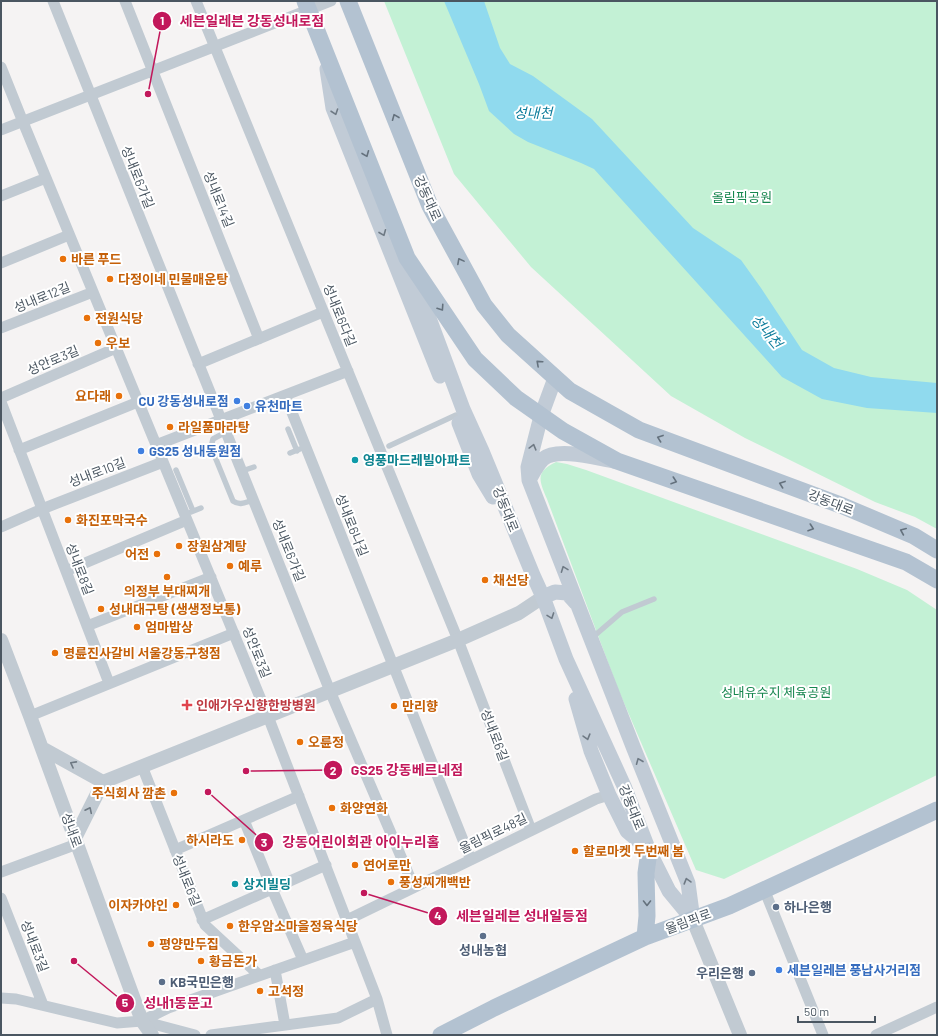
<svg xmlns="http://www.w3.org/2000/svg" width="938" height="1036" font-family="Barlow,'Noto Sans KR',sans-serif">
  <style>
    .green { fill: #c3f1d5 }
    .water { fill: #90daee }
    .lines { fill: none; stroke-linecap: round; stroke-linejoin: round }
    .service { stroke: #c1cad2; stroke-width: 5.5 }
    .minor { stroke: #c1cad2; stroke-width: 11 }
    .tertiary { stroke: #c1cad2; stroke-width: 14 }
    .secondary { stroke: #c1cbd6; stroke-width: 15 }
    .primary { stroke: #b3c2d1; stroke-width: 17 }
    .oneway { stroke: #6e7984 }
    .oneway2 { stroke: #64717d }
    .oneway3 { stroke: #6e7983 }
    .food-dot { fill: #e8710a; stroke: #fff; stroke-width: 1.5 }
    .shop-dot { fill: #3f7fe0; stroke: #fff; stroke-width: 1.5 }
    .culture-dot { fill: #0f9aa8; stroke: #fff; stroke-width: 1.5 }
    .health-dot { fill: #e0444e; stroke: #fff; stroke-width: 1.5 }
    .service-dot { fill: #5c6f8a; stroke: #fff; stroke-width: 1.5 }
    .labels { text-anchor: middle; dominant-baseline: central; stroke-width: 4; stroke-linejoin: round; paint-order: stroke }
    .street-label { font-size: 13px; fill: #4a5661; stroke: #fff }
    .park-label { font-size: 13px; fill: #17864f; stroke: #fff }
    .food-label { font-size: 13px; font-weight: bold; fill: #c56008; stroke: #fff; text-anchor: start }
    .shop-label { font-size: 13px; font-weight: bold; fill: #366cbe; stroke: #fff; text-anchor: start }
    .culture-label { font-size: 13px; font-weight: bold; fill: #0d838f; stroke: #fff; text-anchor: start }
    .health-label { font-size: 13px; font-weight: bold; fill: #be3a42; stroke: #fff; text-anchor: start }
    .service-label { font-size: 13px; font-weight: bold; fill: #4e5e75; stroke: #fff; text-anchor: start }
    .water-label { font-size: 14px; font-style: italic; fill: #0c7c9b; stroke: #fff }
    .leader { fill: none; stroke: #c2185b; stroke-width: 1.5 }
    .callout-dot { fill: #c2185b; stroke: #fff; stroke-width: 1.5 }
    .mark-label { font-size: 12px; text-anchor: middle; font-weight: bold; fill: #fff }
    .callout-label { font-size: 14px; text-anchor: middle; font-weight: bold; fill: #c2185b; stroke: #fff; stroke-width: 4; stroke-linejoin: round; paint-order: stroke }
  </style>
  <rect width="100%" height="100%" fill="#f5f3f3"/>
  <path class="green" d="M384,1h553v528l-22,-12 -40,-15 -130,-64 -74,-42 -140,-129 -77,-93z
    M556,462l11,2 19,6 271,99 50,21 30,20v165l-213,104 -28,-9 -78,-181 -71,-190c-8,-19 -12,-27 9,-37z"/>
  <path class="water" d="M444,1h40l16,47 10,16 23,12 59,43 101,109 48,32 20,28 41,62 32,18 37,9 66,6v30l-70,-5 -45,-9 -40,-22 -188,-208 -13,-6 -53,-21 -14,-8 -25,-23 -10,-27z"/>
  <g class="lines">
    <path class="service" d="M288,429l9,22
      M226,432l-13,7 -2,8 22,54c7,5 13,1 21,-1
      M389,446l67,-31
      M290,453l10,-4
      M176,470l17,41
      M242,471l12,-4
      M191,512l10,-4
      M593,637l29,-25 32,-13"/>
    <path class="minor" d="M53,1l277,690 84,196
      M125,1l134,338
      M196,1l262,639 73,190
      M1,67l22,55 246,597 108,280 10,36
      M1,130l330,-129
      M1,196l45,-18
      M1,263l68,-28
      M1,328l92,-36
      M198,364l125,-52
      M285,395l186,465
      M1,398l115,-50
      M1,402l108,281
      M156,445l192,-74
      M19,450l119,-48
      M1,527l41,-18 121,-47
      M66,571l121,-51
      M87,626l124,-49
      M30,716l204,-83
      M142,766l63,159 54,50
      M244,820l28,69 31,71
      M175,850l124,-54
      M1,872l76,-28
      M764,889l59,146
      M1,898l42,107
      M202,920l124,-55
      M347,920l249,-121 13,-4
      M275,970l10,55
      M1,998l15,1 101,24 25,-2 53,14
      M142,1021l26,-13 187,-66
      M211,1035l127,-17 39,-19
      M876,1035l61,-28"/>
    <path class="tertiary" d="M1,640l29,76 112,305 10,14
      M42,748l61,34
      M75,838l28,-56 355,-142 61,-27 24,-16
      M693,920l47,115"/>
    <path class="secondary" d="M327,69l6,39 107,268
      M413,275l50,134 19,42 51,124 10,22 23,62 58,127 25,65 20,40 24,29
      M555,378l-14,38 -13,51 1,13 105,269 54,134 5,37
      M459,423l20,51 14,23
      M529,480c4,-7 8,-15 14,-21 14,-12 53,-1 71,2
      M543,597l12,-5 12,1 9,10
      M576,699l15,52 18,44 18,36 20,17"/>
    <path class="primary" d="M305,1l102,257 68,101 41,39 47,33 54,30 289,101 31,18
      M348,1l82,205 54,99 24,30 62,56 69,39 204,76 71,30 23,14
      M645,937l2,-21 -1,-43 3,-22
      M441,1035l53,-27 151,-71 84,-31 208,-96"/>
  </g>
  <defs><path id="oneway-chevron" d="M-2-3.5L2.5 0L-2 3.5" fill="none" stroke-width="1.6" stroke-linecap="round" stroke-linejoin="round"/></defs>
  <g class="oneway">
    <use href="#oneway-chevron" transform="translate(335 112) rotate(71)"/>
    <use href="#oneway-chevron" transform="translate(383 233) rotate(68)"/>
    <use href="#oneway-chevron" transform="translate(533 447) rotate(-75)"/>
    <use href="#oneway-chevron" transform="translate(564 569) rotate(-111)"/>
    <use href="#oneway-chevron" transform="translate(551 616) rotate(70)"/>
    <use href="#oneway-chevron" transform="translate(587 737) rotate(74)"/>
    <use href="#oneway-chevron" transform="translate(639 761) rotate(-112)"/>
    <use href="#oneway-chevron" transform="translate(687 881) rotate(-106)"/>
  </g>
  <g class="oneway2">
    <use href="#oneway-chevron" transform="translate(395 117) rotate(-112)"/>
    <use href="#oneway-chevron" transform="translate(366 154) rotate(68)"/>
    <use href="#oneway-chevron" transform="translate(460 261) rotate(-118)"/>
    <use href="#oneway-chevron" transform="translate(441 308) rotate(56)"/>
    <use href="#oneway-chevron" transform="translate(539 363) rotate(-138)"/>
    <use href="#oneway-chevron" transform="translate(660 438) rotate(-160)"/>
    <use href="#oneway-chevron" transform="translate(674 481) rotate(19)"/>
    <use href="#oneway-chevron" transform="translate(782 484) rotate(-160)"/>
    <use href="#oneway-chevron" transform="translate(811 528) rotate(19)"/>
    <use href="#oneway-chevron" transform="translate(903 531) rotate(-157)"/>
    <use href="#oneway-chevron" transform="translate(647 903) rotate(90)"/>
  </g>
  <g class="oneway3">
    <use href="#oneway-chevron" transform="translate(73 764) rotate(-152)"/>
    <use href="#oneway-chevron" transform="translate(89 810) rotate(-64)"/>
  </g>
  <g class="food-dot">
    <circle cx="63" cy="259" r="4"/>
    <circle cx="110" cy="279" r="4"/>
    <circle cx="87" cy="318" r="4"/>
    <circle cx="98" cy="343" r="4"/>
    <circle cx="119" cy="396" r="4"/>
    <circle cx="170" cy="427" r="4"/>
    <circle cx="68" cy="520" r="4"/>
    <circle cx="179" cy="546" r="4"/>
    <circle cx="157" cy="554" r="4"/>
    <circle cx="230" cy="566" r="4"/>
    <circle cx="167" cy="577" r="4"/>
    <circle cx="485" cy="580" r="4"/>
    <circle cx="101" cy="609" r="4"/>
    <circle cx="137" cy="627" r="4"/>
    <circle cx="55" cy="653" r="4"/>
    <circle cx="394" cy="706" r="4"/>
    <circle cx="300" cy="742" r="4"/>
    <circle cx="174" cy="793" r="4"/>
    <circle cx="332" cy="808" r="4"/>
    <circle cx="242" cy="840" r="4"/>
    <circle cx="575" cy="851" r="4"/>
    <circle cx="355" cy="865" r="4"/>
    <circle cx="391" cy="882" r="4"/>
    <circle cx="176" cy="905" r="4"/>
    <circle cx="230" cy="926" r="4"/>
    <circle cx="151" cy="944" r="4"/>
    <circle cx="201" cy="961" r="4"/>
    <circle cx="260" cy="991" r="4"/>
  </g>
  <g class="shop-dot">
    <circle cx="237" cy="401" r="4"/>
    <circle cx="247" cy="406" r="4"/>
    <circle cx="141" cy="451" r="4"/>
    <circle cx="779" cy="970" r="4"/>
  </g>
  <g class="culture-dot">
    <circle cx="355" cy="460" r="4"/>
    <circle cx="235" cy="884" r="4"/>
  </g>
  <path class="health-dot" d="M185 699h4v4h4v4h-4v4h-4v-4h-4v-4h4z"/>
  <g class="service-dot">
    <circle cx="776" cy="907" r="4"/>
    <circle cx="483" cy="936" r="4"/>
    <circle cx="752" cy="973" r="4"/>
    <circle cx="162" cy="982" r="4"/>
  </g>
  <g class="labels">
    <g class="street-label">
      <text transform="translate(138 177) rotate(68)">성내로6가길</text>
      <text transform="translate(428 198) rotate(66)">강동대로</text>
      <text transform="translate(219 199) rotate(68)">성내로14길</text>
      <text transform="translate(42 297) rotate(-22)">성내로12길</text>
      <text transform="translate(340 315) rotate(68)">성내로6다길</text>
      <text transform="translate(53 360) rotate(-23)">성안로3길</text>
      <text transform="translate(97 472) rotate(-21)">성내로10길</text>
      <text transform="translate(831 502) rotate(21)">강동대로</text>
      <text transform="translate(506 509) rotate(68)">강동대로</text>
      <text transform="translate(352 525) rotate(68)">성내로6나길</text>
      <text transform="translate(289 550) rotate(68)">성내로6가길</text>
      <text transform="translate(80 569) rotate(69)">성내로8길</text>
      <text transform="translate(257 652) rotate(68)">성안로3길</text>
      <text transform="translate(495 735) rotate(69)">성내로6길</text>
      <text transform="translate(632 807) rotate(68)">강동대로</text>
      <text transform="translate(72 830) rotate(70)">성내로</text>
      <text transform="translate(493 833) rotate(-26)">올림픽로48길</text>
      <text transform="translate(187 880) rotate(68)">성내로6길</text>
      <text transform="translate(688 921) rotate(-20)">올림픽로</text>
      <text transform="translate(35 946) rotate(69)">성내로3길</text>
    </g>
    <g class="park-label">
      <text x="742" y="197">올림픽공원</text>
      <text x="776" y="692">성내유수지 체육공원</text>
    </g>
    <g class="food-label">
      <text x="71" y="259">바른 푸드</text>
      <text x="118" y="279">다정이네 민물매운탕</text>
      <text x="95" y="318">전원식당</text>
      <text x="106" y="343">우보</text>
      <text x="111" y="396" text-anchor="end">요다래</text>
      <text x="178" y="427">라일품마라탕</text>
      <text x="76" y="520">화진포막국수</text>
      <text x="187" y="546">장원삼계탕</text>
      <text x="149" y="554" text-anchor="end">어전</text>
      <text x="238" y="566">예루</text>
      <text x="493" y="580">채선당</text>
      <text x="167" y="591" text-anchor="middle">의정부 부대찌개</text>
      <text x="109" y="609">성내대구탕 (생생정보통)</text>
      <text x="145" y="627">엄마밥상</text>
      <text x="63" y="653">명륜진사갈비 서울강동구청점</text>
      <text x="402" y="706">만리향</text>
      <text x="308" y="742">오륜정</text>
      <text x="166" y="793" text-anchor="end">주식회사 깜촌</text>
      <text x="340" y="808">화양연화</text>
      <text x="234" y="840" text-anchor="end">하시라도</text>
      <text x="583" y="851">할로마켓 두번째 봄</text>
      <text x="363" y="865">연어로만</text>
      <text x="399" y="882">풍성찌개백반</text>
      <text x="168" y="905" text-anchor="end">이자카야인</text>
      <text x="238" y="926">한우암소마을정육식당</text>
      <text x="159" y="944">평양만두집</text>
      <text x="209" y="961">황금돈가</text>
      <text x="268" y="991">고석정</text>
    </g>
    <g class="shop-label">
      <text x="229" y="401" text-anchor="end">CU 강동성내로점</text>
      <text x="255" y="406">유천마트</text>
      <text x="149" y="451">GS25 성내동원점</text>
      <text x="787" y="970">세븐일레븐 풍납사거리점</text>
    </g>
    <g class="culture-label">
      <text x="363" y="460">영풍마드레빌아파트</text>
      <text x="243" y="884">상지빌딩</text>
    </g>
    <g class="health-label">
      <text x="196" y="705">인애가우신향한방병원</text>
    </g>
    <g class="service-label">
      <text x="784" y="907">하나은행</text>
      <text x="483" y="950" text-anchor="middle">성내농협</text>
      <text x="744" y="973" text-anchor="end">우리은행</text>
      <text x="170" y="982">KB국민은행</text>
    </g>
    <g class="water-label">
      <text x="533" y="112">성내천</text>
      <text transform="translate(767 331) rotate(50)">성내천</text>
    </g>
  </g>
  <path class="leader" d="M148 94L162 21M246 771L333 770M208 792L264 842M364 893L438 916M74 961L125 1003"/>
  <g class="callout-dot">
    <circle cx="148" cy="94" r="4"/>
    <circle cx="246" cy="771" r="4"/>
    <circle cx="208" cy="792" r="4"/>
    <circle cx="364" cy="893" r="4"/>
    <circle cx="74" cy="961" r="4"/>
    <circle cx="162" cy="21" r="10"/>
    <circle cx="333" cy="770" r="10"/>
    <circle cx="264" cy="842" r="10"/>
    <circle cx="438" cy="916" r="10"/>
    <circle cx="125" cy="1003" r="10"/>
  </g>
  <g class="mark-label">
    <text x="162" y="25">1</text>
    <text x="333" y="775">2</text>
    <text x="264" y="847">3</text>
    <text x="438" y="920">4</text>
    <text x="125" y="1007">5</text>
  </g>
  <g class="callout-label">
    <text x="252" y="26">세븐일레븐 강동성내로점</text>
    <text x="407" y="775">GS25 강동베르네점</text>
    <text x="361" y="847">강동어린이회관 아이누리홀</text>
    <text x="522" y="921">세븐일레븐 성내일등점</text>
    <text x="178" y="1008">성내1동문고</text>
  </g>
  <rect width="938" height="1036" fill="none" stroke="#4a5661" stroke-width="4"/>
  <path d="M798 1016v6h77v-6" fill="none" stroke="#4a5661" stroke-width="2"/>
  <text x="804" y="1016" font-size="12" fill="#4a5661" stroke="#ffffff" stroke-width="3" paint-order="stroke">50 m</text>
</svg>
